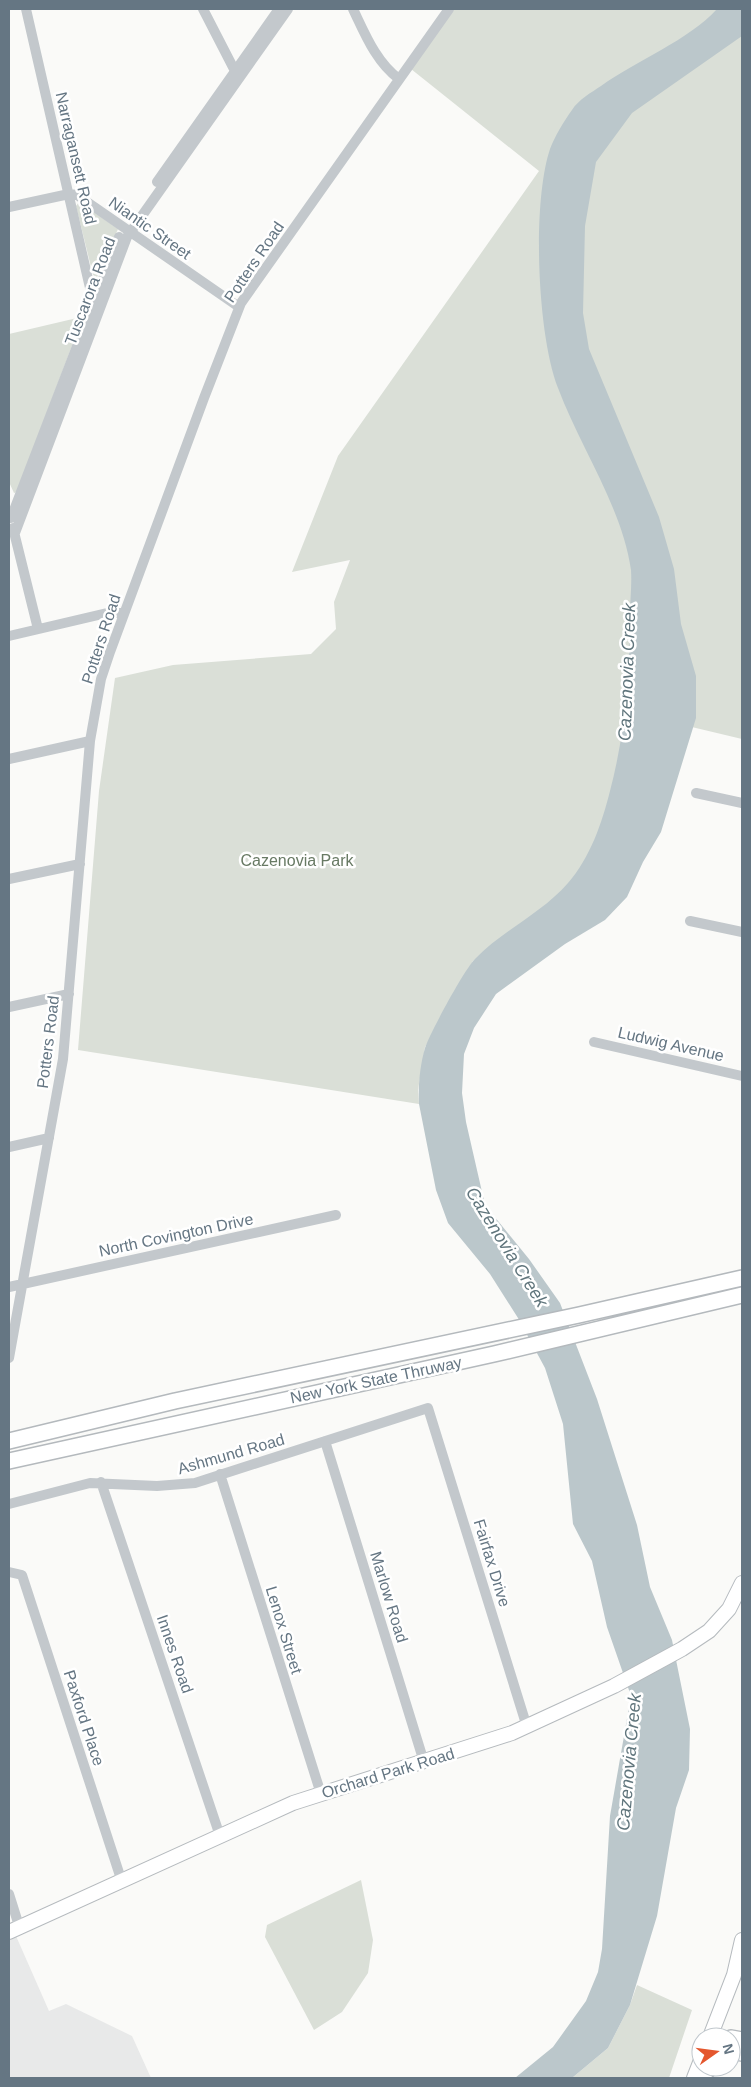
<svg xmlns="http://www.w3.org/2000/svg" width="751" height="2087" font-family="Arial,sans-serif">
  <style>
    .built { fill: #e8e9e9 }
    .green { fill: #dadfd7 }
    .water { fill: #bbc7cb }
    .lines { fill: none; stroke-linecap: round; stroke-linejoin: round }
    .major-casing { stroke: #b5babe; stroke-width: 16 }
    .highway-casing { stroke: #b4b9bd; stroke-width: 18 }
    .minor { stroke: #c3c8cc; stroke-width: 10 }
    .major { stroke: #fff; stroke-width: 14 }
    .highway { stroke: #fff; stroke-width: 15 }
    .labels { text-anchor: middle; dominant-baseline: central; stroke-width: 5; stroke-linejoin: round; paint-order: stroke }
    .street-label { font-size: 16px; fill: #657683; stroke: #fff }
    .park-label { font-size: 16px; fill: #687a64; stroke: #fff }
    .water-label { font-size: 18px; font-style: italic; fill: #60757c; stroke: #fff }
  </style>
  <rect width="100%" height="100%" fill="#fafaf8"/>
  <path class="built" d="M16,1936l33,75 17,-7 66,32 19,42h-142v-139z"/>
  <path class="green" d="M454,9h288v730l-67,-16 -104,169 -98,69 -48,86 -7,43 1,14 -341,-54 21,-259 16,-113 58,-13 138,-11 25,-25 -2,-27 16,-42 -58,12 46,-116 201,-285 -128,-102z
    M79,202l39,27 -21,48 -4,-2 -17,-69z
    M77,318l5,1 -65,173 -3,1 -5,-11v-148z
    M361,1880l12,60 -5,33 -26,39 -28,18 -49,-93 2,-12z
    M637,1985l55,25 -23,68h-97l36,-30 22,-43z"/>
  <path class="water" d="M717,9h25v27l-110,77 -36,49 -11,64 -2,87 6,36 70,168 15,52 7,55 15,52v42l-35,114 -18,30 -16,35 -22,23 -40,24 -69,50 -22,34 -10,26 -2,39 4,29 19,83 44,54 31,44 37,96 40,126 13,62 22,53 18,89 -1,41 -13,38 -19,108 -27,89 -22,43 -36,30h-57l38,-31 33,-46 12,-29 4,-23 8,-133 21,-120 -24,-69 -15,-66 -19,-37 -10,-100 -18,-56 -27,-50 -28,-44 -42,-51 -12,-33 -17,-86c-1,-18 1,-39 6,-56 5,-15 39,-78 50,-89 28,-29 66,-45 93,-76 22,-25 34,-60 42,-92 15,-57 20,-117 20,-176 0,-15 2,-30 1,-45 -9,-63 -51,-123 -73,-182 -21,-54 -26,-185 -8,-239 5,-13 14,-28 22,-39 6,-10 20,-18 29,-24 35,-25 88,-46 116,-77z"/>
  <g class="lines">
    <g class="major-casing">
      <path id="major" d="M9,1932l284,-129 219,-70 102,-47 68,-37 27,-18 20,-22 13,-26
        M710,2037l24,-62 8,-35
        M694,2078l7,-18"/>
    </g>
    <g class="highway-casing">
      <path id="highway" d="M9,1441l166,-40 404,-86 163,-37
        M9,1461l485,-107 248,-59
        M731,2038l11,2
        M731,2051l11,2
        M699,2078l12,-11"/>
    </g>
    <path class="minor" d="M26,9l67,292
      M203,9l34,66
      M353,9c12,25 23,53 46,70
      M157,182l122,-173
      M9,207l60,-13 8,1 162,112
      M11,518l108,-281
      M13,528l25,101
      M15,533l112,-296 161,-228
      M9,636l98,-23h17
      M9,759l81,-18
      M696,793l46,10
      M9,879l71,-15
      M690,921l52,11
      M9,1007l60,-13
      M594,1042l148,34
      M9,1147l40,-9
      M9,1287l327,-72
      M9,1358l54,-299 27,-318 11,-62 9,-27 94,-254 37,-95 208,-294
      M325,1441l99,321
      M220,1474l101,320
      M101,1482l119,354
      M9,1504l81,-21 67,3 38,-3 233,-75 99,319
      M9,1572l13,3 100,307
      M9,1894l11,35"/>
    <use href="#major" class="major"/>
    <use href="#highway" class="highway"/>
  </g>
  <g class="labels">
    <g class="street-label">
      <text transform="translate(76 158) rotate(77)">Narragansett Road</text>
      <text transform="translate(150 228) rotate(35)">Niantic Street</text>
      <text transform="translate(254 262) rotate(-56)">Potters Road</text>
      <text transform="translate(90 291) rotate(-69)">Tuscarora Road</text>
      <text transform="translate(101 639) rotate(-72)">Potters Road</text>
      <text transform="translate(48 1042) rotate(-83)">Potters Road</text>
      <text transform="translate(671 1044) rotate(13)">Ludwig Avenue</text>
      <text transform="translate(176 1235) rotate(-12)">North Covington Drive</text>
      <text transform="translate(376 1380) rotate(-12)">New York State Thruway</text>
      <text transform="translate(231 1454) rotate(-16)">Ashmund Road</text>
      <text transform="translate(492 1563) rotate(73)">Fairfax Drive</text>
      <text transform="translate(389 1597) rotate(73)">Marlow Road</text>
      <text transform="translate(284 1630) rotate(73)">Lenox Street</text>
      <text transform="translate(175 1654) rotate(71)">Innes Road</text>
      <text transform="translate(84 1718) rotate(72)">Paxford Place</text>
      <text transform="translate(388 1773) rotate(-17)">Orchard Park Road</text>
    </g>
    <g class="park-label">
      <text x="297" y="860">Cazenovia Park</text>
    </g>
    <g class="water-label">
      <text transform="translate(627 672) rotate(-88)">Cazenovia Creek</text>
      <text transform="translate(507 1247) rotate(58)">Cazenovia Creek</text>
      <text transform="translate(629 1762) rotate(-85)">Cazenovia Creek</text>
    </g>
  </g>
  <rect width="751" height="2087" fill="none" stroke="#657683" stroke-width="20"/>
  <g transform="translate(716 2052) rotate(76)"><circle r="24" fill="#ffffff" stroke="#c1c8cd"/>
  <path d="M0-4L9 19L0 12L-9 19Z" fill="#e4572e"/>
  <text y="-8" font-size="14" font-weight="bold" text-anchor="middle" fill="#657683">N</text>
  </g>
</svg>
